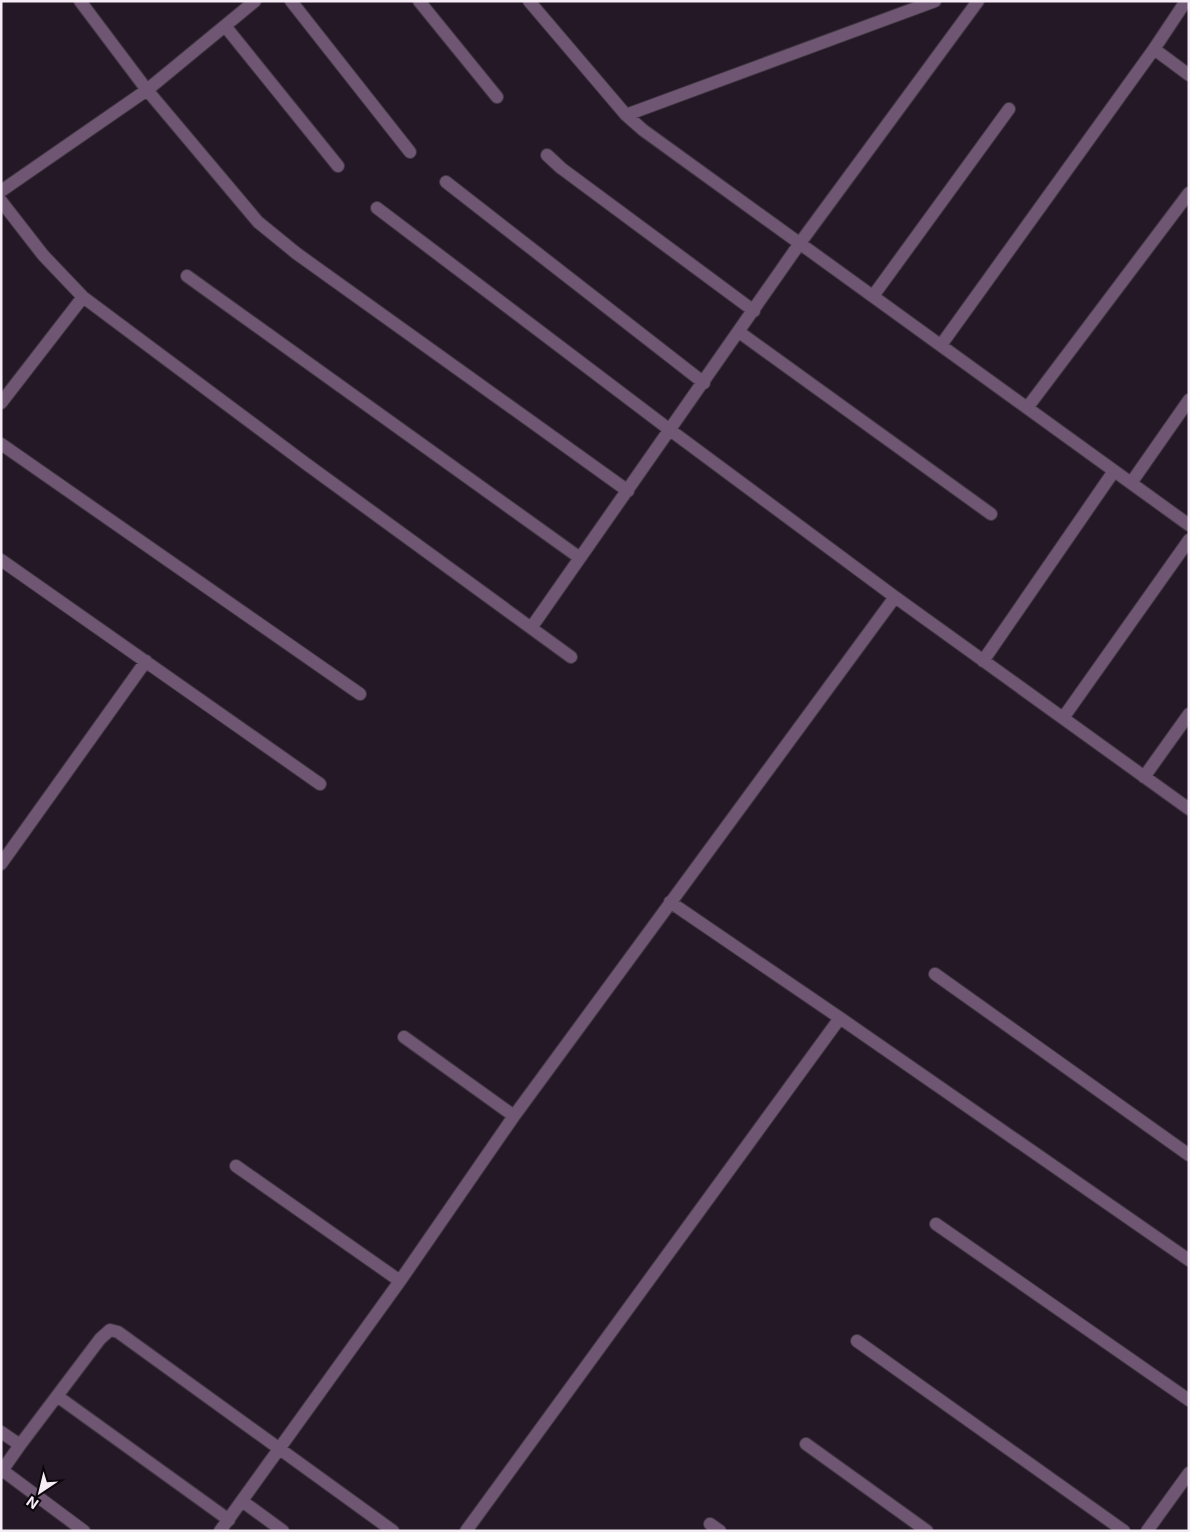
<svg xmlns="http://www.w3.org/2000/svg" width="1190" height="1532" font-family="Inter,sans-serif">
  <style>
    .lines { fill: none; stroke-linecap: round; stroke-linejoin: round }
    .minor-casing { stroke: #413643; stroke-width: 14 }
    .minor { stroke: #6f5673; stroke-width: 12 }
  </style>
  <rect width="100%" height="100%" fill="#241826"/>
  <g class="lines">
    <g class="minor-casing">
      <path id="minor" d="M80,1l67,89 111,132 38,31 332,238
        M291,1l119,151
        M419,1l78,96
        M529,1l97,114 17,15 546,395
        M225,26l113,140
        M1154,49l35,26
        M626,115l309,-114
        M547,155l14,13 193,143
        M446,182l258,201
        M1,191l146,-101 108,-89
        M1,201l42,54 40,42 222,166 266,194
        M377,208l293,222 225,167 294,212
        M187,276l393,282
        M873,296l136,-187
        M739,332l252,182
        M941,345l213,-296 32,-48
        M1,403l82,-106
        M1027,408l162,-215
        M1,444l359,250
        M1131,483l58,-83
        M1,560l319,224
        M531,628l269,-385 178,-242
        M983,661l131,-190
        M1063,718l126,-178
        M1144,777l45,-63
        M1,864l145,-203
        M670,902l170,116
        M935,974l254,181
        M404,1037l110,79
        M236,1166l164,115
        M936,1224l253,176
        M857,1341l267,190
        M57,1396l172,124
        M1,1432l19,13 -19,27
        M806,1444l121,87
        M20,1445l80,-106 10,-9 8,2 275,199
        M2,1470l82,61
        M242,1501l41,30
        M710,1524l10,7
        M220,1531l180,-250 114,-165 381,-519
        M466,1531l374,-513 349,242
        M1147,1531l42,-58"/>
    </g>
    <use href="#minor" class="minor"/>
  </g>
  <rect width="1190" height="1532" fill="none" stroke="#f5ecf6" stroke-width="5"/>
  <g transform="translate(40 1492) rotate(215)" stroke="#0a060b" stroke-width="4" paint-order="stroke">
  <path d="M0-4L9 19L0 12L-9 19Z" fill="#f5ecf6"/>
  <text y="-8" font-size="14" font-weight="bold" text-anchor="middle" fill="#f5ecf6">N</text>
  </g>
</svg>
